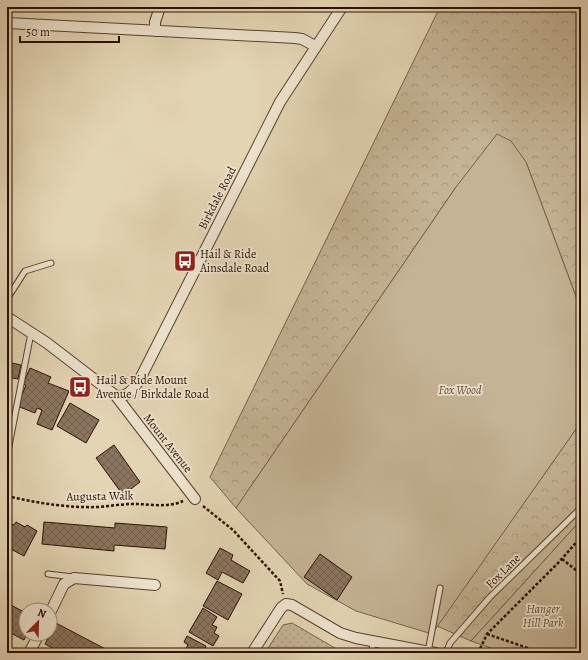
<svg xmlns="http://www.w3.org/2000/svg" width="588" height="660" font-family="Alegreya,serif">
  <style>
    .grass { fill: url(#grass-dots); stroke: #78614c }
    .forest { fill: url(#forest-crowns); stroke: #78614c }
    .park { fill: #c4b395; stroke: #78614c }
    .building { fill: url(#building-cross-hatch); stroke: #2b0f04 }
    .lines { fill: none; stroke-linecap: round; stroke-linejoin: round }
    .lane-casing { stroke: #594030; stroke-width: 7 }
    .street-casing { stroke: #594030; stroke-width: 12 }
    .path { stroke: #2b0f04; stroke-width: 2.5; stroke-dasharray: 3 2; stroke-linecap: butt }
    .lane { stroke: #ede3ce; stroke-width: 5 }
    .street { stroke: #ede3ce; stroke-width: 10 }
    .labels { text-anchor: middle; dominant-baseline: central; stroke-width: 3.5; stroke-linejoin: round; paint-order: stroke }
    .street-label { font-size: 12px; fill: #2b0f04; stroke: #ede3ce }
    .poi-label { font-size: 12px; fill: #2b0f04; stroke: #ede3ce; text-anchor: start }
    .park-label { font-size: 12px; font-style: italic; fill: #614837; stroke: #ede3ce }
  </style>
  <defs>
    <pattern id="grass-dots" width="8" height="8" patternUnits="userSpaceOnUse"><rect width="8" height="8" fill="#c4b395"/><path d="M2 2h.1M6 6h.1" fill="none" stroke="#a9997f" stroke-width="1.8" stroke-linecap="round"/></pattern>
    <pattern id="forest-crowns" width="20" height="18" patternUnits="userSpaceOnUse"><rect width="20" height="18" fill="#c4b395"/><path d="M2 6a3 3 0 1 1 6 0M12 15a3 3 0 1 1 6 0" fill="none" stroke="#a9997f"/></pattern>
    <pattern id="building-cross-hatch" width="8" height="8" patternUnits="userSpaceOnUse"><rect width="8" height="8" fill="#8b755f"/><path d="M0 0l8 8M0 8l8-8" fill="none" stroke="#725e4c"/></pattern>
  </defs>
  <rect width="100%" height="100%" fill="#e3d4b3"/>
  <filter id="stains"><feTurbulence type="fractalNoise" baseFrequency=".005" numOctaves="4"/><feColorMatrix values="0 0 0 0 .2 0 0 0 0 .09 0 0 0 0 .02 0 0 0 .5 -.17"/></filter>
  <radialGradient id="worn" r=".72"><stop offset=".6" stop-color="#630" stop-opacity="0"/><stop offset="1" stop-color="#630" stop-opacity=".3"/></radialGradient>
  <path class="grass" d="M292,623l48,28 9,2h-84l18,-28z"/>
  <path class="forest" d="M440,7h141v303l-55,-148 -70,25 -220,321 -26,-31z
    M581,422v98l-110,121 -34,-15z"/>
  <path class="park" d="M497,134l14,7 15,21 55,148v112l-149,212 -76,-23 -49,-27 -71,-76 220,-321z
    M581,520v133h-76l-34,-12z"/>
  <path class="building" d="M7,362l14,3 -3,14 -11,-2z
    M30,368l21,9 -3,6 21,8 -17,39 -15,-6 5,-14 -5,-2 -2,5 -18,-7 9,-21 -3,-1z
    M70,403l29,17 -13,23 -29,-17z
    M114,445l26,37 -17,13 -27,-37z
    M7,522l7,3 2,-3 9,5 2,-2 10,6 -13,25 -17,-9z
    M44,522l71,6v-5l52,4 -2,22 -51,-4v6l-72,-7z
    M220,548l13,7 -2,5 19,11 -7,12 -21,-11 -4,8 -12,-7z
    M320,554l32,23 -15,23 -33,-23z
    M217,581l25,13 -14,26 -25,-14z
    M7,603l19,10 1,21 -3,6 -17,-9z
    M203,608l14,9 -5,8 5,2 -3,6 5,3 -6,10 -24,-14z
    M56,623l57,30h-51l-17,-9z
    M187,636l19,10 -3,7h-12l-6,-3 3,-5 -4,-3z"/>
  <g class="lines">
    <g class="lane-casing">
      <path id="lane" d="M7,299l18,-28 26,-8
        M7,456l24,-123
        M48,574l25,3
        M428,652l12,-64
        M372,653l1,-12
        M446,653l4,-10 40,-46 91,-89"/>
    </g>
    <g class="street-casing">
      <path id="street" d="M7,23l288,15 7,1 13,7
        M155,31v-9l5,-15
        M7,317l40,26 69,53 79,103
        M116,396c11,2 17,-7 23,-15l141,-279 62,-95
        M50,613l14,-29 10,-6 81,7
        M29,653l10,-19
        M252,653l29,-45 5,-4 6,1 48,28 16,5 79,15"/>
    </g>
    <path class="path" d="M7,496c30,7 60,12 91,11 12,-1 24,-3 36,-3 16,0 34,4 49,-3
      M203,506l30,24 47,51 3,13
      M562,559l19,15
      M487,634l55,19
      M478,653l9,-19 73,-73 21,-24"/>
    <use href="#lane" class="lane"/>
    <use href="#street" class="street"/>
  </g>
  <defs>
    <g id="bus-square" transform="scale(1.15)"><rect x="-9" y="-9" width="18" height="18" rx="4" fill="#8f2418" stroke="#ede3ce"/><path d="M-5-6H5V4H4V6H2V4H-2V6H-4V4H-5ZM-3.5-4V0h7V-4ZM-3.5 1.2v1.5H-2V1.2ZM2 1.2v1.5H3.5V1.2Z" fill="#fff"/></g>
  </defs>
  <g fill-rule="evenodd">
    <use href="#bus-square" x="185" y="261"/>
    <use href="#bus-square" x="80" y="387"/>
  </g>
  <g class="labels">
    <g class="street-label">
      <text transform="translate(217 198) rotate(-63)">Birkdale Road</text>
      <text transform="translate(168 443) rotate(52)">Mount Avenue</text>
      <text transform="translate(100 496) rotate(-1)">Augusta Walk</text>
      <text transform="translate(503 571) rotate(-45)">Fox Lane</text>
    </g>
    <g class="poi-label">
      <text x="200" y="254">Hail &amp; Ride<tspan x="200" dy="14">Ainsdale Road</tspan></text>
      <text x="96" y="380">Hail &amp; Ride Mount<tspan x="96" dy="14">Avenue / Birkdale Road</tspan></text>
    </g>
    <g class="park-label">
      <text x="460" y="390">Fox Wood</text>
      <text x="543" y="609">Hanger<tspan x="543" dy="14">Hill Park</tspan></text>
    </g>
  </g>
  <rect width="588" height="660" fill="none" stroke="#e3d4b3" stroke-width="24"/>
  <rect x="8" y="8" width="572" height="644" fill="none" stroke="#2b0f04" stroke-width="2"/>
  <rect x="12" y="12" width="564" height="636" fill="none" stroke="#2b0f04"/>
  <g transform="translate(38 622) rotate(23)"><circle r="19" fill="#ede3ce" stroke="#9f8e7d"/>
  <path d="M0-3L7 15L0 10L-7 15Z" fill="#8f2418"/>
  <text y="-6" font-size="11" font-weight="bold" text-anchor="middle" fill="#2b0f04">N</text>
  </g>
  <path d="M20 36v6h99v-6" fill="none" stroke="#2b0f04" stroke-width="2"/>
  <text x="26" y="36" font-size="12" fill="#2b0f04" stroke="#ede3ce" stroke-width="3" paint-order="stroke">50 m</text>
  <rect width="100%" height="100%" filter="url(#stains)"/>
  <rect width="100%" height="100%" fill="url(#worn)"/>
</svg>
